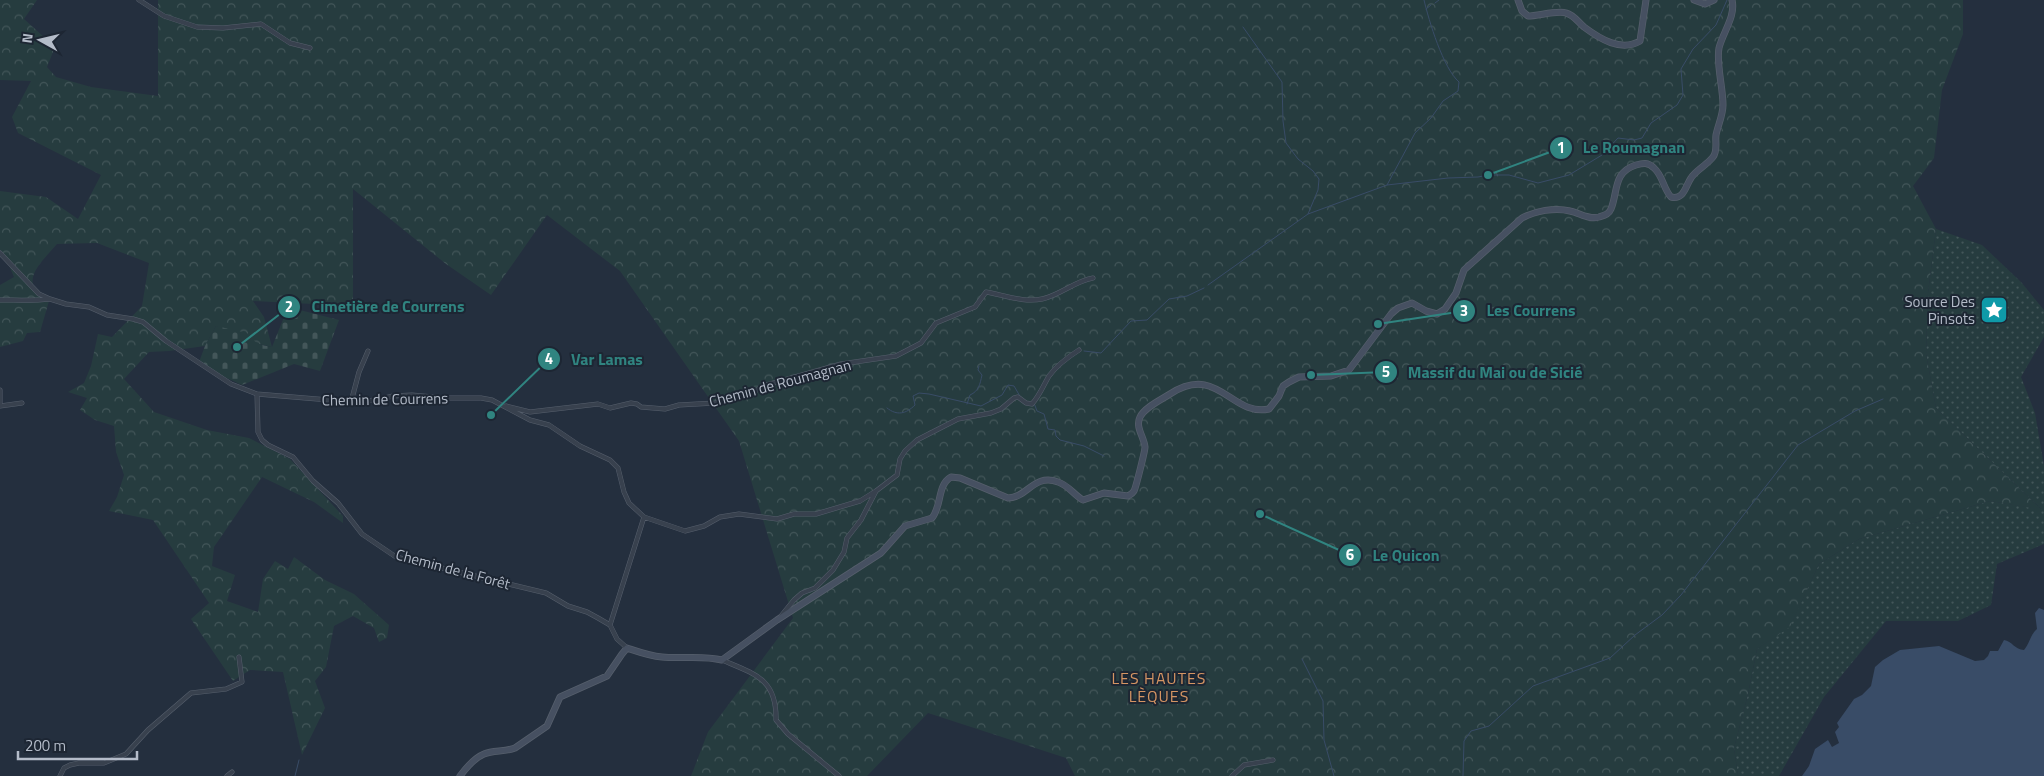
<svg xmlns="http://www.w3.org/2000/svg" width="2044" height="776" font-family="'Titillium Web',sans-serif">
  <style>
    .grass { fill: url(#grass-dots) }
    .forest { fill: url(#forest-crowns) }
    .cemetery { fill: url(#cemetery-stones) }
    .water { fill: #394c67 }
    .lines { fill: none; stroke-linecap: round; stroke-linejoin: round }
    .stream { stroke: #394c67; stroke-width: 1 }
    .street-casing { stroke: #565f6c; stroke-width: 5 }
    .secondary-casing { stroke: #565f6c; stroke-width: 7 }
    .street { stroke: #38414e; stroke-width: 4 }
    .secondary { stroke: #465061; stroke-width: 5.5 }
    .labels { text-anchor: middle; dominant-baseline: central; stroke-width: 4; stroke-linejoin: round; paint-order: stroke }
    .poi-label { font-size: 15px; fill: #b4bcc9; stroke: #1d2633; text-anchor: end }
    .street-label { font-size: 15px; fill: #b4bcc9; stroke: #1d2633 }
    .neighbourhood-label { font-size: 16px; letter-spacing: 1px; fill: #d59563; stroke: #1d2633 }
    .leader { fill: none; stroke: #308480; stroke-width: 2 }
    .callout-dot { fill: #308480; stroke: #1d2633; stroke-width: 2 }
    .mark-label { font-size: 15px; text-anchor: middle; font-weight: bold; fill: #fff }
    .callout-label { font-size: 16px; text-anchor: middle; font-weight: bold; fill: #308480; stroke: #1d2633; stroke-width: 4; stroke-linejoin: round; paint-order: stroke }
  </style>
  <defs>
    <pattern id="grass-dots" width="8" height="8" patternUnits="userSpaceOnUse" patternTransform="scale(1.25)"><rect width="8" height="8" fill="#263c3f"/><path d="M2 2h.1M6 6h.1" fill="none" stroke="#435659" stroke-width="1.8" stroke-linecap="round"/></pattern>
    <pattern id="forest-crowns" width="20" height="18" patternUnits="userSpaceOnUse" patternTransform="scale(1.25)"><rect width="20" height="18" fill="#263c3f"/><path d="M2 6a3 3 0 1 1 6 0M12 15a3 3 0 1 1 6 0" fill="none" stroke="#435659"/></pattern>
    <pattern id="cemetery-stones" width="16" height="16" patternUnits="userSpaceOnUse" patternTransform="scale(1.25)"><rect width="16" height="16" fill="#263c3f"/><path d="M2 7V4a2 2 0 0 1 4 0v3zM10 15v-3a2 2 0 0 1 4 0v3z" fill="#435659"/></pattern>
  </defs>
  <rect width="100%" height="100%" fill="#242f3e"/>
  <path class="grass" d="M1936,229l46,16 39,37 23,28v27l-23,40 14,36 9,53v78l-47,20 -6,41 -33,16h-72l-62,76 -45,79h-41l-4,-28 14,-54 9,-45 33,-23 29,-62 40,-25 131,-38 51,8 -105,-101 -10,-54 2,-61z"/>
  <path class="forest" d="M0,0h37l-13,19 31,28 -8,20 9,10 35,10 67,9v-96h1805v34l-21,56 -8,68 -21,28 23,43 -8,64 -2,61 10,54 106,102 -52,-9 -131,38 -40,25 -29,63 -33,22 -9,45 -14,54 4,28h-663l-9,-18 -138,-45 -61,63h-176l17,-44 85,-114 -54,-177 -119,-170 -73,-56 -56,80 -45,-31 -93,-75v117l-100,-5 11,16 8,30 -13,-3 -43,-18 -11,20 -36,5 -20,1 -25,27 30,33 53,18 42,8 41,21 53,57v7l-29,-21 -52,-25 -48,70 -2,19 23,9 -8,26 31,11 5,-33 12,-18 13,8 6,-12 31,23 29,14 35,31 -2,13 -8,4 -5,-14 -21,-12 -19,10 -8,41 -11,14 10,27 -23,47 -19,-83 -33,-2 -17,11 -42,-62 18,-16 -56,-83 -44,-9 8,-14 7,-22 -8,-23 -2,-26 -19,-6 -15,-10 7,-12 -19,-6 16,-9 7,-17 7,-32 14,3 30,-31 7,-43 -52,-20 -40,1c-17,20 -41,39 -8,57l-9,31 -13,1 -4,8 -23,6v-62l14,-8 -10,-23 -4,-4v-59l46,6 32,22 23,-44 -83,-42 -6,-16 19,-36 -31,-1z"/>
  <path class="cemetery" d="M288,307l51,13 -19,51 -26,-7 -52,21 -24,-11 -19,-12 6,-16 11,-20 31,7c7,10 13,12 25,14z"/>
  <path class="water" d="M2039,608l5,2v166h-242l7,-10 6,-17 13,-9 4,7 7,-4 -4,-11 4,-5 -2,-4 17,-24 8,-4 9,-9 4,-19 8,-7 17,-10 39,-4 36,15 9,-1 4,-4 2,-5h8l6,-11c8,1 11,10 20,10 6,-7 6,-15 13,-21l-2,-16z"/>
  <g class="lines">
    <path class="stream" d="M1435,3l4,-3
      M1426,9l5,-4
      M1243,27l39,55 1,39 3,22 12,16 15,12 6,8 -1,11 -10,24
      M1387,185l28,-52 16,-15 12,-17 15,-10 1,-9c-16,-14 -30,-61 -35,-82
      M1208,285l100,-71 79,-29 61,-7 30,-1 10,-2h21l29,8 31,-8 33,-20 16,-17 16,2 8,-2 9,-15 26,-18 6,-10 -2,-26 12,-20 23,-24 11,-25
      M1084,351l17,2 30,-32 16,-1 22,-21 18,-3 17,-8
      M1034,403l3,8 7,3 4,15 7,1 1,6 4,4 24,6 20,10
      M967,404l3,-9c9,-4 10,-11 12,-20l-4,-5 1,-4
      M887,408c10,8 19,6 28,-3l-2,-9 6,-3 10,1 52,12 21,-11 6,-10 6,1 7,12
      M1302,659l21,42 1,39 10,36
      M295,776l4,-16
      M1463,776l1,-35 7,-10 18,-5 44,-40 77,-28 25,-23 27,-20 19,-20 117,-150 57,-34 28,-12"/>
    <g class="street-casing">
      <path id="street" d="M139,0l25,16 33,11 26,1 38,-4 29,19 20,5
        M0,253l39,41 11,5 16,5 23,3 18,8 26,4 10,3 23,19 65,43 26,10 1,38 4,8 6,5 25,12 20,24 25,22 24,31 34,23 150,36 22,13 19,6 11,6 12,7 7,14 10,9
        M0,300c16,0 33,1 50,-1
        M0,390v16
        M257,394l96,8 23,-2 17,-4 19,-1 32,3h37l11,2 38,20 19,5 31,21 30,14 8,8 6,24 5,11 15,14 41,14 19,-5 16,-9 19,-3 38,5 17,-5h22l44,-13 16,-10
        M351,402l8,-30 9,-21
        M0,406l22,-3
        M506,406l24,6 68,-8 12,4 21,-5 6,1 4,3 24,2 14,-4 36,-2 34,-8 14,-9 78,-22 55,-8 25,-13 15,-20 39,-16 11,-15c18,3 38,11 56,7 18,-4 33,-18 51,-21
        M781,616l13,-16 8,-7 13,-5 18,-18 11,-18 3,-14 14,-18 15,-29 21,-16 3,-16 5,-8 12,-11 41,-21 33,-6 10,-4 13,-11 4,-1 8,6 6,1c8,-9 11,-18 17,-28 8,-11 19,-19 30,-26
        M610,625l34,-108
        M722,660c33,14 55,19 54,60l12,14 51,42
        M60,776l4,-8 6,-3 9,-2h25l22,-9 22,-24 43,-37 35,-4 16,-7 -3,-25
        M227,776l5,-4
        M1232,776l12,-11 29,-5"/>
    </g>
    <g class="secondary-casing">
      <path id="secondary" d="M1518,0l4,11 6,5c10,0 30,-6 38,-3 8,2 12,9 18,14 16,12 37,25 56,14l6,-41
        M1694,0l11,4 9,-4
        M460,776c6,-8 14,-18 24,-22 9,-4 21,-2 31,-6l32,-22 13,-29 47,-21 15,-22 5,-6c12,4 23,8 35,9 20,2 40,-2 60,3l55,-40 104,-67 24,-27 27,-8c10,-12 5,-33 19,-41l9,1 48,20c19,0 26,-25 50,-16 10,3 16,13 25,18l21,-7 24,3c3,-2 4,-2 6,-5 2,-4 11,-40 11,-44 -1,-10 -10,-20 -5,-30 5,-10 21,-17 30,-23 48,-31 61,23 99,15l10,-13 4,-10 6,-4 10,-5 32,-1 18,-6 42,-56 7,-6 14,-5 14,8 11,3 8,-5 11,-16 8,-23 58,-52c13,-7 33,-11 48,-7 10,2 19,9 29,6 6,-2 10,-3 12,-8 7,-17 2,-37 25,-44 7,-2 12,-3 18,3 9,8 9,20 17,29 13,3 14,-10 20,-19 5,-8 16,-13 22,-21 5,-6 2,-15 3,-22 2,-10 7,-20 7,-30 0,-18 -7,-42 -4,-57 4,-16 17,-32 13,-48"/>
    </g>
    <use href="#street" class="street"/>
    <use href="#secondary" class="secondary"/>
  </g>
  <defs>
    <g id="sight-square" transform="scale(1.4375)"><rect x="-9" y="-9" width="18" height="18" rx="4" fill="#0f9aa8" stroke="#1d2633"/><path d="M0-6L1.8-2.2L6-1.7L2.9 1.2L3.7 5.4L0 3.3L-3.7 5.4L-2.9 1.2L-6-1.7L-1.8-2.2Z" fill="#fff"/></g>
  </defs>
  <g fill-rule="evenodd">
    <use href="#sight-square" x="1994" y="310"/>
  </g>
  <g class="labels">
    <g class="poi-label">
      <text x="1975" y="301">Source Des<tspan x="1975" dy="17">Pinsots</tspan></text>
    </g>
    <g class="street-label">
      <text transform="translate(780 383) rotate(-15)">Chemin de Roumagnan</text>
      <text transform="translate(385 399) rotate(-1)">Chemin de Courrens</text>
      <text transform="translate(453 569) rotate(15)">Chemin de la Forêt</text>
    </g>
    <g class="neighbourhood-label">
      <text x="1159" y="678">LES HAUTES<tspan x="1159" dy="18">LÈQUES</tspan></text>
    </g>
  </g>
  <path class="leader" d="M1488 175L1561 148M237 347L289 307M1378 324L1464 311M491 415L549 359M1311 375L1386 372M1260 514L1350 555"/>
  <g class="callout-dot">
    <circle cx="1488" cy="175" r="5"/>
    <circle cx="237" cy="347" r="5"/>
    <circle cx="1378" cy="324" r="5"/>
    <circle cx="491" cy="415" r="5"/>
    <circle cx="1311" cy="375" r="5"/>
    <circle cx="1260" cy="514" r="5"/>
    <circle cx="1561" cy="148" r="12"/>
    <circle cx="289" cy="307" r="12"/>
    <circle cx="1464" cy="311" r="12"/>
    <circle cx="549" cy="359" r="12"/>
    <circle cx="1386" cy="372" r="12"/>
    <circle cx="1350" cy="555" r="12"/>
  </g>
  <g class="mark-label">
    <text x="1561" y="153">1</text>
    <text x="289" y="312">2</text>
    <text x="1464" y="316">3</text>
    <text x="549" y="364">4</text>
    <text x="1386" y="377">5</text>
    <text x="1350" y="560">6</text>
  </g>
  <g class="callout-label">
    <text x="1634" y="153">Le Roumagnan</text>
    <text x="388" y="312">Cimetière de Courrens</text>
    <text x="1531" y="316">Les Courrens</text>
    <text x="607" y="365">Var Lamas</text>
    <text x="1495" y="378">Massif du Mai ou de Sicié</text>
    <text x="1406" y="561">Le Quicon</text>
  </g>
  <g transform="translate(40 40) rotate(278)" stroke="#1d2633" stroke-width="4" paint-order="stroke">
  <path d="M0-4L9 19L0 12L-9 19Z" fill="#b4bcc9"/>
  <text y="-8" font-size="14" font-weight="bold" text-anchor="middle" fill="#b4bcc9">N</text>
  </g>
  <path d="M18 751v8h119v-8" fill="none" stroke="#b4bcc9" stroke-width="2.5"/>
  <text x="25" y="751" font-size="15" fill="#b4bcc9" stroke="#1d2633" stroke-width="4" paint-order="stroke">200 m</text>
</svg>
